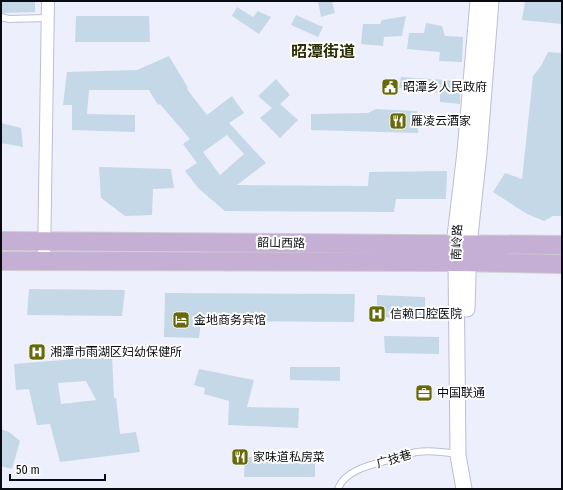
<svg xmlns="http://www.w3.org/2000/svg" width="563" height="490" font-family="'Fira Sans Condensed','Noto Sans SC',sans-serif">
  <style>
    .building { fill: #c5d8e8; fill-rule: evenodd }
    .lines { fill: none; stroke-linecap: round; stroke-linejoin: round }
    .service-casing { stroke: #bcbfd4; stroke-width: 8 }
    .minor-casing { stroke: #bcbfd4; stroke-width: 14 }
    .tertiary-casing { stroke: #bcbfd4; stroke-width: 17 }
    .primary-casing { stroke: #ceced0; stroke-width: 20 }
    .service { stroke: #fff; stroke-width: 6 }
    .minor { stroke: #fff; stroke-width: 12 }
    .tertiary { stroke: #fff; stroke-width: 15 }
    .primary { stroke: #c5afd4; stroke-width: 18 }
    .labels { text-anchor: middle; dominant-baseline: central; stroke-width: 4; stroke-linejoin: round; paint-order: stroke }
    .poi-label { font-size: 12px; fill: #0a0b12; stroke: #fdfdfd; text-anchor: start }
    .street-label { font-size: 12px; fill: #0a0b12; stroke: #fdfdfd }
    .district-label { font-size: 16px; font-weight: bold; fill: #2c2e04; stroke: #fdfdfd }
  </style>
  <rect width="100%" height="100%" fill="#edeffc"/>
  <path class="building" d="M1,1h34v11l-34,1z
    M318,1h14l3,12 -14,4z
    M525,1h37v23l-40,-4z
    M237,7l16,10 5,-6 13,6 -12,17 -27,-18z
    M296,15l27,12 -5,10 -27,-12z
    M76,16h73l1,26h-75z
    M406,16l-4,20 -18,1 -1,9 -22,-2 2,-20h17l2,-4z
    M426,23l16,3 3,10 18,1 -1,25 -23,-1 1,-9 -33,-3 2,-16h15z
    M548,52l14,1v163h-9l-9,5 -17,-7 -34,-22 12,-19 17,6 11,-103 8,-10z
    M169,56l19,32 -1,1 20,26 25,-19 12,17 -15,10 37,40 -29,22 131,1 1,-14 78,-1 -1,28h-50l-2,13 -169,-1 -26,-22 -14,-18 12,-8 -14,-19 7,-5 -30,-35 -2,1 -9,-15h-60l-2,24 48,1v17l-63,-2v-25h-9l4,-33 70,-2zM227,135l17,19 -24,21 -17,-23z
    M401,77l59,4v23l-20,-2v-9l-41,-5z
    M276,79l14,16 -10,9 18,16 -18,18 -20,-20 12,-10 -14,-12z
    M376,109l41,2 1,22 -107,-3v-16l57,-1z
    M1,123l20,5 2,19 -22,-4z
    M99,167l72,2 3,19 -21,1 -1,26 -27,1 -24,-18z
    M29,289l96,1 -3,26 -95,-1z
    M165,293l190,1 -1,28 -153,-1 -2,17 -35,-1z
    M377,295l48,2v21l-48,-1z
    M384,336l55,1v17l-54,-1z
    M112,356l2,42h2l4,36 16,-2 4,20 -80,10 -10,-38 -13,1 -8,-36 -13,1 -2,-26zM86,381l10,19 -35,4 -3,-21z
    M290,367h50v14l-50,-1z
    M199,369l55,11 -7,27 52,1 -1,20 -70,-3 1,-24 -25,-7 1,-6 -11,-3z
    M1,429l8,3 11,9 -8,28 -11,-3z
    M245,457h70v20h-71z"/>
  <g class="lines">
    <g class="service-casing">
      <path id="service" d="M1,17l8,2 38,-1
        M338,489c7,-20 37,-25 55,-30 8,-2 16,-6 24,-7 13,-2 27,0 40,2"/>
    </g>
    <g class="minor-casing">
      <path id="minor" d="M44,262l4,-261"/>
    </g>
    <g class="tertiary-casing">
      <path id="tertiary" d="M467,309l2,-64 10,-92 12,-152
        M464,489l-6,-34 -2,-193 -2,-17 11,-93 13,-151"/>
    </g>
    <g class="primary-casing">
      <path id="primary" d="M1,241l561,4
        M1,261l455,1 106,2"/>
    </g>
    <use href="#service" class="service"/>
    <use href="#minor" class="minor"/>
    <use href="#tertiary" class="tertiary"/>
    <use href="#primary" class="primary"/>
  </g>
  <defs>
    <g id="civic-square" transform="scale(0.9)"><rect x="-9" y="-9" width="18" height="18" rx="4" fill="#676a0b" stroke="#fdfdfd"/><path d="M-.6-6.5H3V-4.5H.6V-3L4-1V1h2V6H-6V1h2V-1L-.6-3ZM-1.2 2.5V6h2.4V2.5Z" fill="#fff"/></g>
    <g id="restaurant-square" transform="scale(0.9)"><rect x="-9" y="-9" width="18" height="18" rx="4" fill="#676a0b" stroke="#fdfdfd"/><path d="M-5-6h1v4h1v-4h1v4h1v-4h1v5L-1.5 .5V6h-2V.5L-5-1ZM5-6V6H3V1.5H1.5Q1.5-4 5-6Z" fill="#fff"/></g>
    <g id="hospital-square" transform="scale(0.9)"><rect x="-9" y="-9" width="18" height="18" rx="4" fill="#676a0b" stroke="#fdfdfd"/><path d="M-5-5h3v3.5h4V-5h3V5h-3V1.5h-4V5h-3Z" fill="#fff"/></g>
    <g id="hotel-square" transform="scale(0.9)"><rect x="-9" y="-9" width="18" height="18" rx="4" fill="#676a0b" stroke="#fdfdfd"/><path d="M-6-4.5h1.5V1H6V5H4.5V3h-9V5H-6ZM-4 0a1.8 1.8 0 1 1 3.6 0ZM.5 0V-2.5h3Q6-2.5 6 0Z" fill="#fff"/></g>
    <g id="office-square" transform="scale(0.9)"><rect x="-9" y="-9" width="18" height="18" rx="4" fill="#676a0b" stroke="#fdfdfd"/><path d="M-6-3h4V-5.5h4V-3h4V5H-6ZM-1-4.5V-3h2v-1.5ZM-6 0V1H6V0Z" fill="#fff"/></g>
  </defs>
  <g fill-rule="evenodd">
    <use href="#civic-square" x="390" y="87"/>
    <use href="#restaurant-square" x="398" y="121"/>
    <use href="#hospital-square" x="377" y="314"/>
    <use href="#hotel-square" x="181" y="320"/>
    <use href="#hospital-square" x="37" y="352"/>
    <use href="#office-square" x="424" y="393"/>
    <use href="#restaurant-square" x="240" y="457"/>
  </g>
  <g class="labels">
    <g class="poi-label">
      <text x="403" y="87">昭潭乡人民政府</text>
      <text x="411" y="121">雁凌云酒家</text>
      <text x="390" y="314">信赖口腔医院</text>
      <text x="194" y="320">金地商务宾馆</text>
      <text x="50" y="352">湘潭市雨湖区妇幼保健所</text>
      <text x="437" y="393">中国联通</text>
      <text x="253" y="457">家味道私房菜</text>
    </g>
    <g class="street-label">
      <text transform="translate(457 242) rotate(-88)">南岭路</text>
      <text transform="translate(281 243) rotate(1)">韶山西路</text>
      <text transform="translate(394 459) rotate(-16)">广技巷</text>
    </g>
    <g class="district-label">
      <text x="323" y="51">昭潭街道</text>
    </g>
  </g>
  <rect width="563" height="490" fill="none" stroke="#0a0b12" stroke-width="4"/>
  <path d="M10 474v6h95v-6" fill="none" stroke="#0a0b12" stroke-width="2"/>
  <text x="16" y="474" font-size="12" fill="#0a0b12" stroke="#fdfdfd" stroke-width="3" paint-order="stroke">50 m</text>
</svg>
